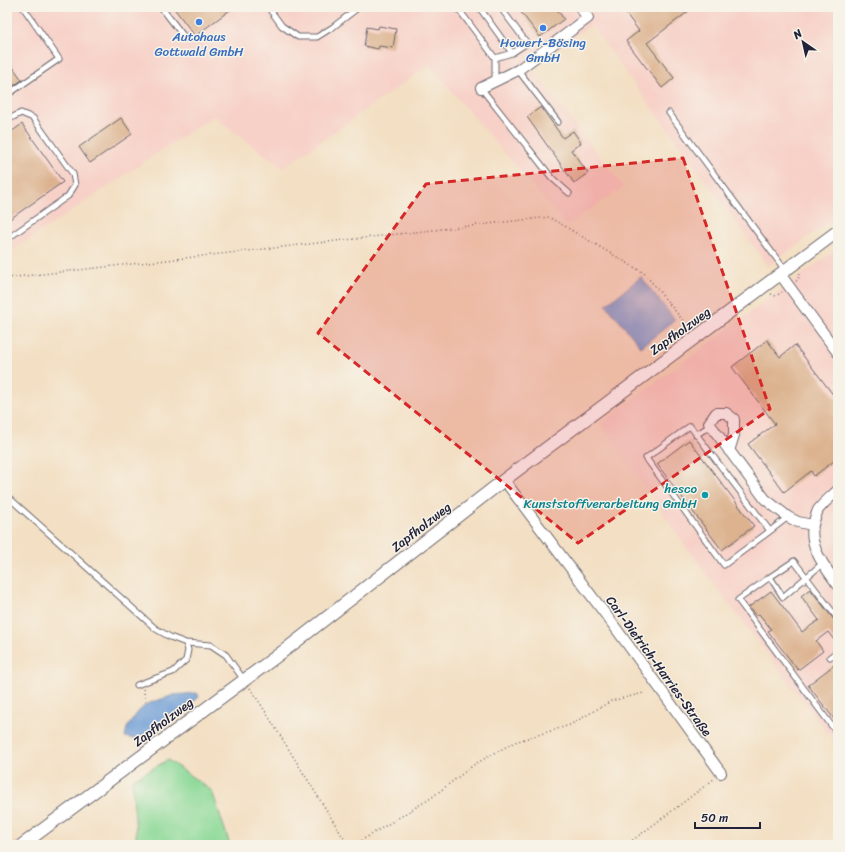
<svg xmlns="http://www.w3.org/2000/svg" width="845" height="852" font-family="Sriracha,sans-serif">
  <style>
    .built { fill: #f7d1c8 }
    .green { fill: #8cd998; stroke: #577e6a }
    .water { fill: #6d9cd6; stroke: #485f88 }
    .building { fill: #dcb28f }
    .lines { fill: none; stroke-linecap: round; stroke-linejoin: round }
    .service-casing { stroke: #6b646b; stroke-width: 7 }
    .minor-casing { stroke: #6b646b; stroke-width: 12 }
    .tertiary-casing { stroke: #6b646b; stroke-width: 14 }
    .path { stroke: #6b646b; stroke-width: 1.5; stroke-dasharray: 1 3; stroke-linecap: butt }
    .service { stroke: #fff; stroke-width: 5 }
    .minor { stroke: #fff; stroke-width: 10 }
    .tertiary { stroke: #fff; stroke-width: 12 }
    .marked { fill: #d62828; fill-opacity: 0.2; stroke: #d62828; stroke-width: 3; stroke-dasharray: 8 5; stroke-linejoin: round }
    .shop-dot { fill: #3f7fe0; stroke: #f7f3e8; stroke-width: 1.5 }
    .culture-dot { fill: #0f9aa8; stroke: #f7f3e8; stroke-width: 1.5 }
    .labels { text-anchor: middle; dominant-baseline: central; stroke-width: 3; stroke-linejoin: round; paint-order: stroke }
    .shop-label { font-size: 13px; fill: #366cbe; stroke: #f7f3e8 }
    .street-label { font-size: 13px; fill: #22223b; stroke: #f7f3e8 }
    .culture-label { font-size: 13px; fill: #0d838f; stroke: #f7f3e8; text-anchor: end }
  </style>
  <rect width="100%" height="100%" fill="#f7f3e8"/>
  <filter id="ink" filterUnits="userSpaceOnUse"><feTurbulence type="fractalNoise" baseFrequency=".025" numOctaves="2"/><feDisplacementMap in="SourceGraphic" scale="8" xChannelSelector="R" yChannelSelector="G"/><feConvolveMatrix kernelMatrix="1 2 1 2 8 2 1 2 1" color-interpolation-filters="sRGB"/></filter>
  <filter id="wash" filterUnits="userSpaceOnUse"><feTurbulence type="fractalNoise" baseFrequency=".012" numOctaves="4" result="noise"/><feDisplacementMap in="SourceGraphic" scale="16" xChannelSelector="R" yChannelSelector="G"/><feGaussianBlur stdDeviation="0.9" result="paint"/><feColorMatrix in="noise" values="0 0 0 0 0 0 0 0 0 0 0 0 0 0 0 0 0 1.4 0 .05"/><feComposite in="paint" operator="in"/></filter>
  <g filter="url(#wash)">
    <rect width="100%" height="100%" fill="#f3dfc3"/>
    <path class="built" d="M7,7h831v208l-70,51 -177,-241 -61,41 93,121 -56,39 -138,-161 -146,103 -70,-52 -206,138z
      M838,248v499l-116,-152 -40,-54 -82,-118z"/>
    <path class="green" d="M168,760l44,31 18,54h-93l-5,-65z"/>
    <path class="water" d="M641,277l34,43 -34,27 -35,-42z
      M197,693l2,4 -40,33 -25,9 -9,-2 2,-9 11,-16 9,-8 27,-9z"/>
    <g id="blocks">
      <path class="building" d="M173,7h61l-39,29z
        M517,7h38l9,12 -24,18z
        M621,7h73l-47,36 27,35 -12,10 -36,-47 13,-10z
        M379,26l17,3 -3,19 -14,-2 -1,3 -14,-3 3,-19 11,2z
        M7,59l15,21 -15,10z
        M541,107l22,31 10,-7 8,12 -10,7 17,23 -14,10 -47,-66z
        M121,118l11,16 -42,29 -11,-16z
        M22,124l41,58 -56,39v-86z
        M767,340l13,17 15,-12 43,56v57l-24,18 -3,-5 -27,21 -36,-48 27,-20 -43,-57z
        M689,440l65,86 -32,24 -65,-86z
        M810,589l25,32 3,3v21l-10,-13 -12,9 7,10 -25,19 -30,-39 3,-2 -12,-15 -3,2 -7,-9 22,-16 31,41 17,-12 -18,-24z
        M838,662v62l-30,-39z"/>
    </g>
  </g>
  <g filter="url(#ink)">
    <use href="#blocks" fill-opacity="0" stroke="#6b646b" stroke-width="1"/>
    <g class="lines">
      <g class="service-casing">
        <path id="service" d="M161,7l24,31
          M268,7l14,19 16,11h19l16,-10 26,-20
          M457,7l38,51v23
          M479,7l33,46 15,-10 -27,-36
          M836,7l2,3
          M495,58l17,-5
          M518,70l40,52
          M481,88l71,90 17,15
          M7,95l52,-36 -36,-52
          M669,113l116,157
          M7,120l14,-7 12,5 40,56 2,11 -7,11 -61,43
          M696,435l15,-10
          M7,496l149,133 14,8 16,6 25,2 15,10 18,25
          M770,531l-80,-105 -44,32 78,107 46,-34 18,-14
          M822,564l-39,33 -13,-20 -32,23 99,133h1
          M770,577l24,-16 44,58
          M830,657l8,-6
          M137,685l5,-2 31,-11 13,-12 2,-10 -2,-7"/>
      </g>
      <g class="minor-casing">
        <path id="minor" d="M481,88l37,-18 70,-52 -8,-11
          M780,274l58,79
          M729,451l5,-16v-16l-8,-6h-10l-7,10 56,76 23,18 10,5 14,3
          M504,480l105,139 52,71 60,83
          M838,490c-6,6 -15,13 -20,20 -1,2 -2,6 -3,8 -10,25 9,48 23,67"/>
      </g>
      <g class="tertiary-casing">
        <path id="tertiary" d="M22,845l267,-198 215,-167 334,-249"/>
      </g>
      <path class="path" d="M7,278l542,-61 95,56 46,56
        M796,281l2,-1 2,-8
        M771,294l5,2 6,-4
        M250,688l10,15 88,142
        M143,689l3,12
        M354,845l77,-47 44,-34 40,-22 55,-17 41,-24 33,-8
        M626,845l42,-31 46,-35"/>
      <use href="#service" class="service"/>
      <use href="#minor" class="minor"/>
      <use href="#tertiary" class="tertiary"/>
    </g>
  </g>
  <path class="marked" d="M683,158l87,251 -192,134 -260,-210 108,-149z"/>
  <g class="shop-dot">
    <circle cx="199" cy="22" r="4"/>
    <circle cx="543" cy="28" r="4"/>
  </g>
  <circle class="culture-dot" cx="705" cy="495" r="4"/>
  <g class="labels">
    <g class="shop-label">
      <text x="199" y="36">Autohaus<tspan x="199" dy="15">Gottwald GmbH</tspan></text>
      <text x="543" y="42">Howert-Bösing<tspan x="543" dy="15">GmbH</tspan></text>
    </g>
    <g class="street-label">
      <text transform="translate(680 331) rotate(-36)">Zapfholzweg</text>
      <text transform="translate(421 527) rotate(-38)">Zapfholzweg</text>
      <text transform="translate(659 666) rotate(54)">Carl-Dietrich-Harries-Straße</text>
      <text transform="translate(163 722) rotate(-37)">Zapfholzweg</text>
    </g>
    <g class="culture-label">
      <text x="697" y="488">hesco<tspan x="697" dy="15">Kunststoffverarbeitung GmbH</tspan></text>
    </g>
  </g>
  <rect width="845" height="852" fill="none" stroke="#f7f3e8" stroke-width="24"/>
  <g transform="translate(803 42) rotate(326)" stroke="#f7f3e8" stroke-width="3" paint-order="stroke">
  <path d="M0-3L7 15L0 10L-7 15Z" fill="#22223b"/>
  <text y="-6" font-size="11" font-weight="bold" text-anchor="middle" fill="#22223b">N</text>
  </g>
  <path d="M695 822v6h65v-6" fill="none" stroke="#22223b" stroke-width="2"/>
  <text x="701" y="822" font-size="12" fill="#22223b" stroke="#f7f3e8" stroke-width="3" paint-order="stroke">50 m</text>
</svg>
